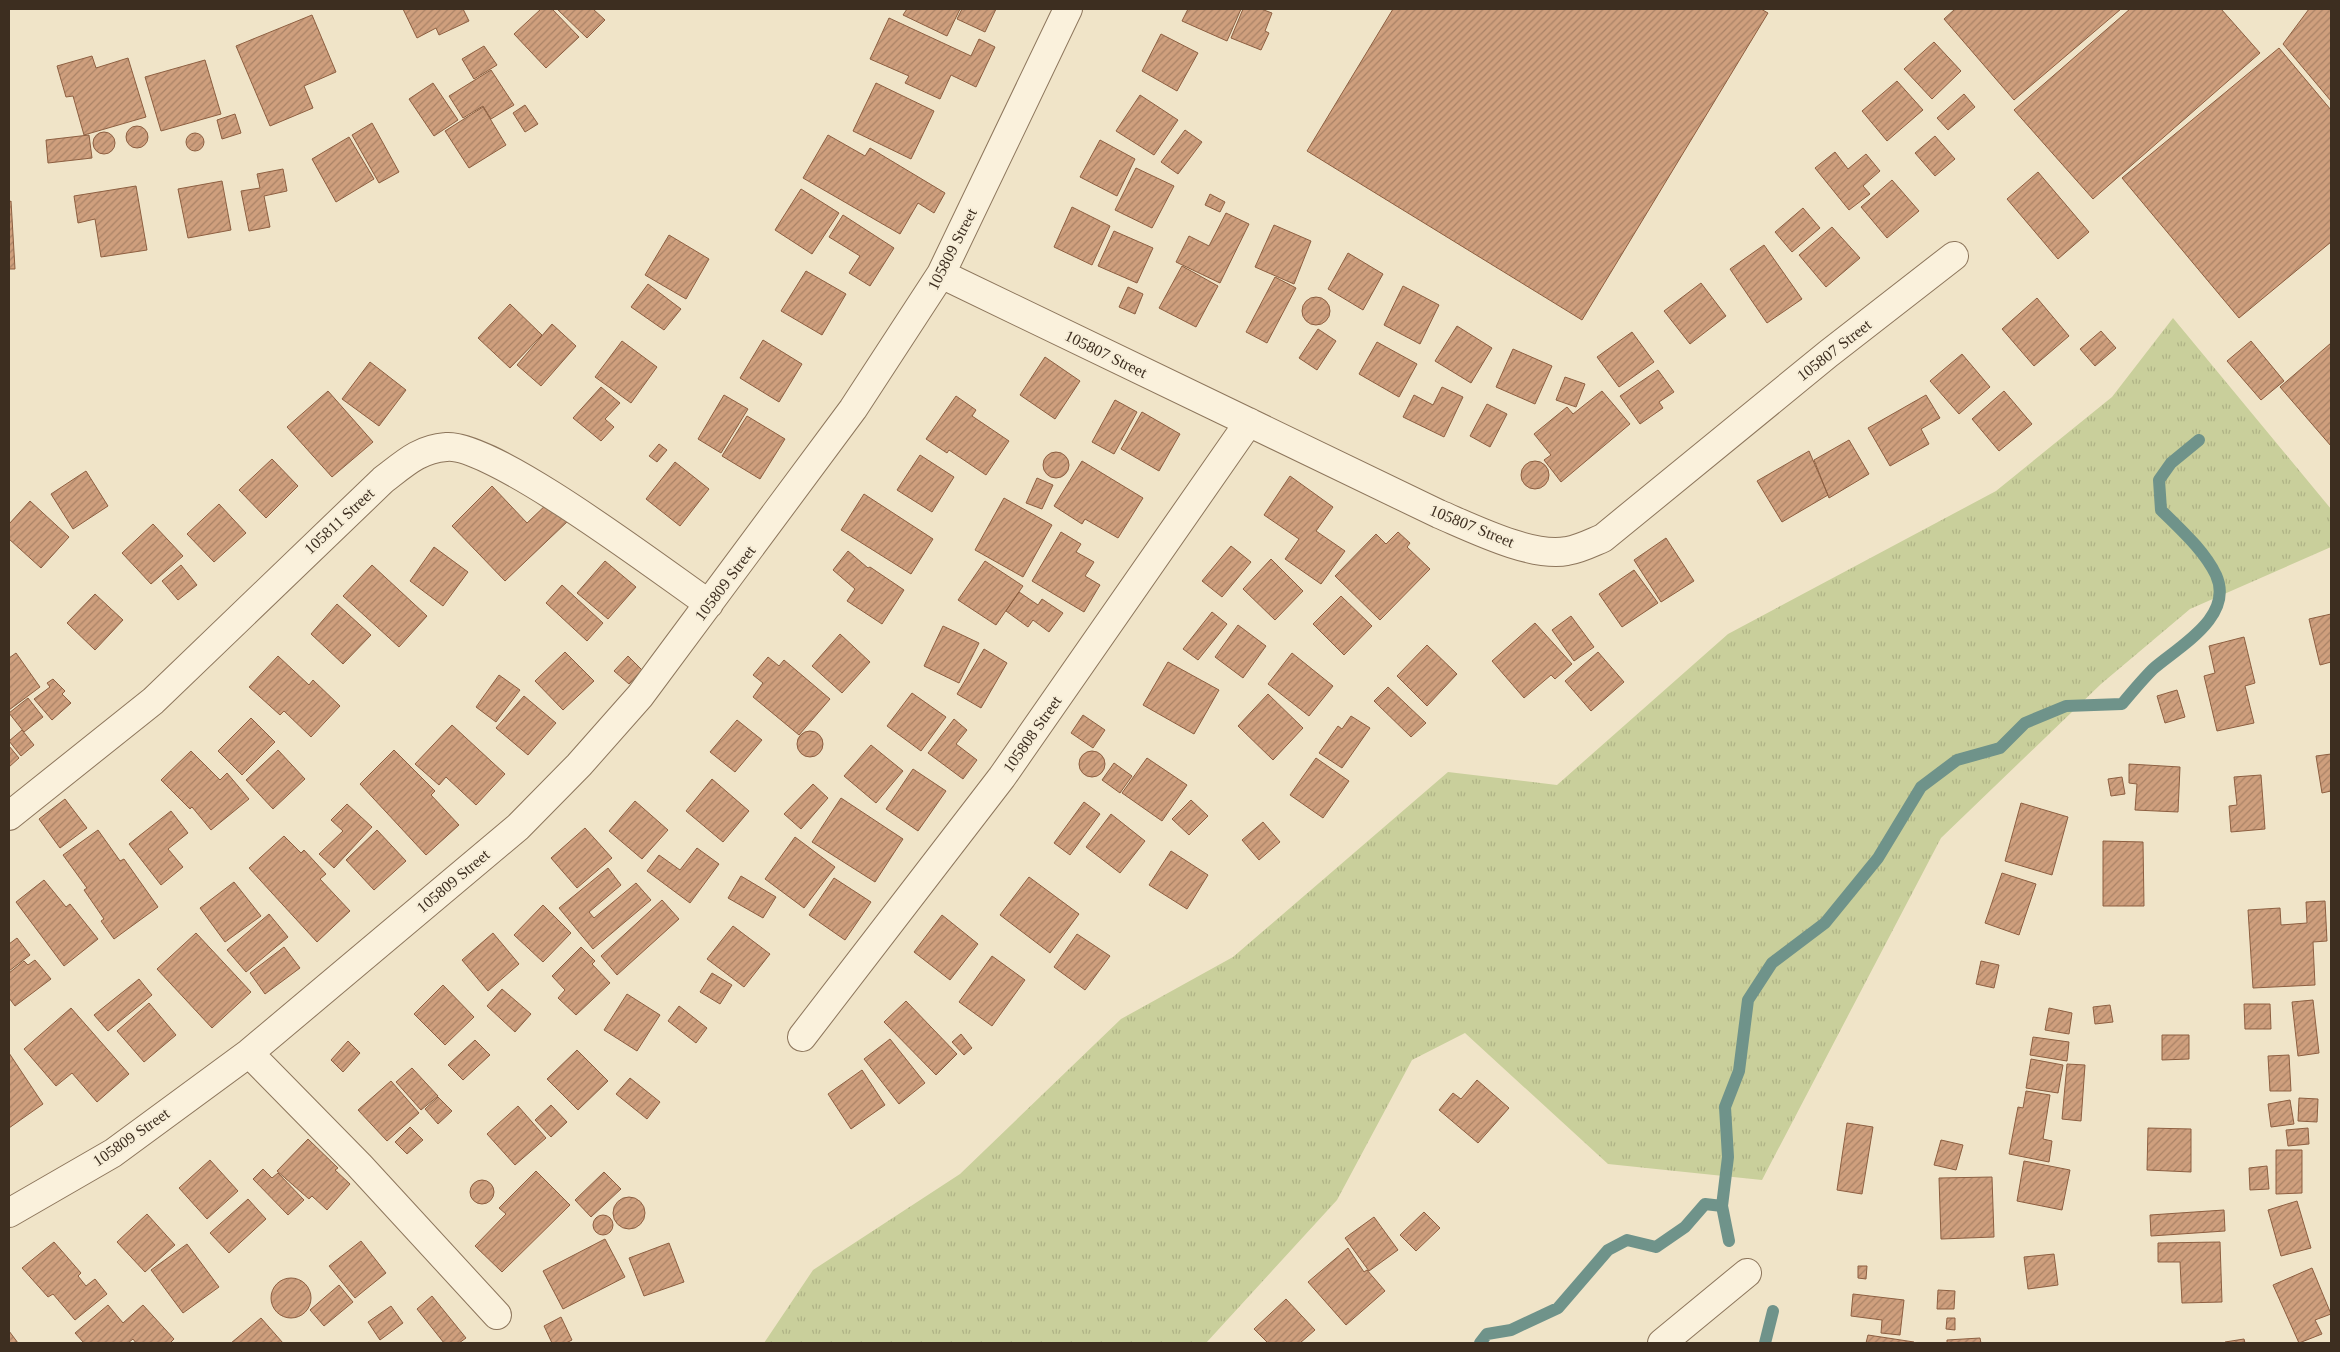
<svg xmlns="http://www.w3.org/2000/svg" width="2340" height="1352" font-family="Georgia,serif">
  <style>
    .grass { fill: url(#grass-tufts) }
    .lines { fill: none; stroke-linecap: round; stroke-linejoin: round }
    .stream { stroke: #6f938a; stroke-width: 12 }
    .building { fill: url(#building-hatch); stroke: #8d5f41 }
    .street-casing { stroke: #8d765c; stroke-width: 30 }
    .street { stroke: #faf1dc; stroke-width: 28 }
    .labels { text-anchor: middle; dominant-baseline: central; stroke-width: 4; stroke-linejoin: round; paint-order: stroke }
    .street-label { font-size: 16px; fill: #3d2e20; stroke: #f7eed8 }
  </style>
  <defs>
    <pattern id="grass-tufts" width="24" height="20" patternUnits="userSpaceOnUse" patternTransform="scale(1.25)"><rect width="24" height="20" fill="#c9cf9b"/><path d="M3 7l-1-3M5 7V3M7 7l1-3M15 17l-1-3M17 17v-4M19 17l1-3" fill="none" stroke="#aeb285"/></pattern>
    <pattern id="building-hatch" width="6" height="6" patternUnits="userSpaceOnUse" patternTransform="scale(1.25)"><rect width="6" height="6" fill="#cf9f7d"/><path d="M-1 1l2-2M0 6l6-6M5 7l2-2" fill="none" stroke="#a98266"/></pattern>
  </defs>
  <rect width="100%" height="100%" fill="#f0e4c8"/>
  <path class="grass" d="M2173,318l158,191v38l-141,62 -89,75 -160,154 -179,342 -154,-16 -143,-131 -53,27 -75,140 -131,143h-442l49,-73 147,-96 161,-155 112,-62 215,-185 109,13 171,-151 268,-143 116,-94z"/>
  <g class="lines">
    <path class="stream" d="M1729,1241l-7,-35 6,-49 -3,-50 14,-36 9,-71 24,-37 53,-40 53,-65 43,-71 36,-27 43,-12 25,-25 41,-17 56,-2c10,-12 20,-24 31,-35 25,-22 82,-52 63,-94 -12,-25 -36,-46 -55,-65l-2,-30 12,-17 28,-23
      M1480,1343l7,-9 24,-4 47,-22 50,-58 19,-10 29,7 29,-20 20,-23 17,2
      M1765,1343l8,-32"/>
  </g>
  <path class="building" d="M403,9h60l6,12 -30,14 -3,-7 -19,10z
    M541,9h11l27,28 -33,31 -32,-34z
    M557,9h36l12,11 -18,18z
    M907,9h53l-13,27 -44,-21z
    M962,9h34l-11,23 -28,-13z
    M1188,9h53l-14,32 -45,-20z
    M1243,9h18l11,4 -7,18 4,2 -8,17 -30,-12z
    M1393,9h368l7,4 -186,307 -275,-169z
    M1955,9h166l-107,91 -70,-81z
    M2130,9h91l39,44 -167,146 -79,-89z
    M2309,9h22v92l-48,-57z
    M312,15l24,57 -32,14 9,22 -43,18 -34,-80z
    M889,18l82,38 8,-17 16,8 -19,40 -25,-12 -11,24 -35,-16 4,-7 -39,-17z
    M1161,34l37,19 -21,38 -35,-20z
    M1934,42l27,29 -29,28 -28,-30z
    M484,46l13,19 -23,14 -12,-20z
    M2279,48l52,62v132l-92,76 -117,-140z
    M92,56l4,12 32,-10 18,59 -62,18 -11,-39 -7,1 -9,-31z
    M205,60l16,54 -60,17 -16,-54z
    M491,70l23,35 -23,14 -8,-13 -20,12 -14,-22z
    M1897,81l26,29 -36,31 -25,-30z
    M433,83l25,37 -24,16 -25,-37z
    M876,83l58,28 -23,48 -58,-28z
    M1964,94l11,13 -27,23 -11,-12z
    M1140,95l38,25 -24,35 -38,-24z
    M525,105l13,19 -13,8 -12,-19z
    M483,107l23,38 -37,23 -24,-37z
    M235,114l6,19 -19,6 -5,-19z
    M372,123l27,49 -20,11 -27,-48z
    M126 137a11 11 0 1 1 22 0a11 11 0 1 1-22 0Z
    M1185,130l17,12 -24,32 -17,-12z
    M93 143a11 11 0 1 1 22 0a11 11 0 1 1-22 0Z
    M186 142a9 9 0 1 1 18 0a9 9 0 1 1-18 0Z
    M89,135l3,23 -44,5 -2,-23z
    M828,135l37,21 5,-8 75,45 -11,20 -16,-10 -18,31 -97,-56z
    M1935,136l20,23 -20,17 -20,-23z
    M349,137l25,42 -38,23 -24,-43z
    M1100,140l35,19 -18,37 -37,-19z
    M1835,152l13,17 18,-15 14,17 -17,15 7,8 -21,16 -34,-42z
    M1136,168l38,18 -22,42 -37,-18z
    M283,169l4,22 -23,5 6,31 -21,4 -8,-40 19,-3 -3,-14z
    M2038,172l51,60 -31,27 -51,-60z
    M1892,180l27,31 -32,27 -26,-31z
    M222,181l9,49 -43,8 -10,-49z
    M136,186l11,64 -46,7 -6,-38 -17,4 -4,-27z
    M801,189l38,24 -27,41 -37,-24z
    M1210,194l15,8 -5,10 -15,-7z
    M11,201l4,68h-6v-67z
    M1072,207l38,19 -18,39 -38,-18z
    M1803,208l17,20 -28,24 -17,-20z
    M1226,213l23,11 -29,59 -44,-21 13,-26 20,10z
    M843,215l51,33 -24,38 -21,-13 11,-17 -31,-19z
    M1274,225l37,16 -17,43 -39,-17z
    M1832,227l28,31 -34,29 -27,-32z
    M1114,231l39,17 -16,35 -39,-17z
    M669,235l40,24 -23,40 -41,-24z
    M1764,245l38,54 -35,24 -37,-54z
    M1348,253l35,21 -20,36 -35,-21z
    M1182,266l36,20 -22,41 -37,-19z
    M806,271l40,23 -24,41 -41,-24z
    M1275,277l21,11 -29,55 -21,-11z
    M1701,283l25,33 -36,28 -26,-33z
    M648,284l33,25 -17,21 -33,-23z
    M1403,286l36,19 -19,39 -36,-19z
    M1128,287l15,7 -8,20 -16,-7z
    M1302 311a14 14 0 1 1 28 0a14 14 0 1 1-28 0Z
    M2037,298l32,38 -35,30 -32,-37z
    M510,304l32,31 -32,33 -32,-30z
    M552,324l24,22 -35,40 -24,-21z
    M1457,326l35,22 -21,35 -36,-22z
    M1318,329l18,12 -19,29 -18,-12z
    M2101,331l15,17 -21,18 -15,-17z
    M1632,332l22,30 -35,25 -22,-30z
    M763,340l39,24 -23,38 -39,-24z
    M622,341l35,26 -26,36 -36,-26z
    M2251,341l33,40 -23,19 -34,-39z
    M1377,342l40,22 -18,33 -40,-23z
    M2331,343v103l-51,-59z
    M1513,349l39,17 -17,38 -39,-17z
    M1962,354l28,33 -31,27 -29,-33z
    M1045,357l35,24 -25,38 -35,-24z
    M370,362l36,28 -27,36 -37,-27z
    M1658,370l16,22 -15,10 4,6 -23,16 -20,-28z
    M1565,377l20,7 -9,23 -20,-7z
    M601,387l19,16 -15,16 9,8 -13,14 -28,-23z
    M1442,387l21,10 -19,40 -41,-20 11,-22 19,10z
    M328,391l45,51 -41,35 -45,-50z
    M1602,391l28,33 -69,58 -17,-22 7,-5 -17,-21 33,-27 6,7z
    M2004,391l28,33 -33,27 -27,-32z
    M724,395l24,14 -27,44 -23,-14z
    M1926,395l14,23 -19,11 8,15 -39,22 -22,-38z
    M956,396l20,14 -4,6 37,25 -23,34 -37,-25 -2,3 -21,-14z
    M1115,400l22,12 -23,42 -22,-12z
    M1487,404l20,10 -17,33 -20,-11z
    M1142,412l38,22 -21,37 -38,-22z
    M747,416l38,23 -25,40 -38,-23z
    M1849,440l20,34 -40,24 -15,-38z
    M659,444l8,6 -10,12 -8,-6z
    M1809,451l19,44 -46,27 -25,-41z
    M1043 465a13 13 0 1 1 26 0a13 13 0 1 1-26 0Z
    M920,455l34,22 -22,35 -35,-22z
    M272,459l26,27 -32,32 -27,-28z
    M1521 475a14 14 0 1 1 28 0a14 14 0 1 1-28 0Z
    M1082,461l61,37 -25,40 -33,-19 -3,5 -28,-18z
    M675,462l34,27 -29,37 -34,-27z
    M86,471l22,35 -35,23 -22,-35z
    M1290,476l43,31 -17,24 29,20 -24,33 -36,-25 14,-20 -35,-24z
    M1037,478l16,7 -11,24 -16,-6z
    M492,486l35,37 23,-22 19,19 -64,61 -53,-55z
    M864,494l69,45 -22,35 -70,-44z
    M1004,498l48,27 -29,52 -48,-27z
    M30,501l39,36 -28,31 -32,-29v-15z
    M219,504l27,29 -32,29 -27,-28z
    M153,524l30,32 -32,28 -29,-31z
    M1061,532l20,12 -5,8 18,10 -9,14 15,9 -16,27 -52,-31z
    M1398,532l12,11 -3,4 23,22 -50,51 -45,-44 41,-42 10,10z
    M1666,538l28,43 -33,21 -27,-42z
    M1231,546l20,16 -29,35 -20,-16z
    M434,547l34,25 -25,34 -33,-25z
    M848,551l20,17 2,-1 34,23 -22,34 -35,-23 8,-12 -22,-19z
    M1271,559l32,32 -28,29 -32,-31z
    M605,561l31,26 -28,32 -31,-26z
    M985,561l38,25 -27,39 -38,-25z
    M181,565l16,20 -19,15 -16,-19z
    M372,565l55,51 -28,31 -56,-51z
    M1634,570l24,33 -36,24 -23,-33z
    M562,585l41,38 -16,18 -41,-38z
    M1019,592l19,13 4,-6 21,14 -14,19 -16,-12 -5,7 -22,-16z
    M95,594l28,26 -28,30 -28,-27z
    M1341,596l31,30 -28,29 -31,-31z
    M337,604l34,31 -28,29 -32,-30z
    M1212,612l15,12 -29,36 -15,-11z
    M2331,614v48l-11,3 -11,-46z
    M1571,616l23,31 -20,14 -22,-31z
    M1535,623l37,41 -17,15 -4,-4 -27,23 -32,-37z
    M1238,625l28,21 -23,32 -28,-21z
    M943,626l36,17 -20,40 -35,-17z
    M840,634l30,28 -28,31 -30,-27z
    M2244,637l11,46 -10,3 9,37 -37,8 -13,-55 11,-3 -6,-27z
    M1427,645l30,29 -30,32 -30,-30z
    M984,649l23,14 -26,45 -24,-14z
    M565,652l29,29 -31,29 -28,-29z
    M1598,652l26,30 -33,29 -26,-30z
    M16,653l24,34 -31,23v-52z
    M1292,653l41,33 -24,30 -41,-32z
    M278,656l31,29 4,-5 27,26 -29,31 -27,-26 -4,4 -31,-28z
    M628,656l14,14 -13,14 -15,-13z
    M768,657l11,9 5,-6 46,39 -31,36 -46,-38 10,-14 -10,-8z
    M1168,662l51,28 -25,44 -51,-29z
    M499,675l21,15 -24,32 -20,-15z
    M53,679l12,12 -3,3 9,9 -19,17 -18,-21 16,-12 -3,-4z
    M1388,687l38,36 -15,14 -37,-36z
    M2177,690l8,27 -20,6 -8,-27z
    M912,693l34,24 -25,34 -34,-25z
    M1268,694l35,34 -30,32 -35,-34z
    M524,696l32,27 -28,32 -32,-27z
    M28,698l15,19 -19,15 -15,-19z
    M1083,715l22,15 -12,18 -22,-15z
    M1351,716l19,12 -28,40 -23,-15 19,-27 4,3z
    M251,718l24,24 -33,33 -24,-24z
    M954,719l13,11 -11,14 21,16 -14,19 -35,-26z
    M737,720l25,20 -27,32 -25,-20z
    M452,725l53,49 -29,31 -30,-28 -7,8 -24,-21z
    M22,730l12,15 -13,11 -12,-15z
    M797 744a13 13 0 1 1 26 0a13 13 0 1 1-26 0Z
    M871,745l32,26 -27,32 -32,-27z
    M9,746l10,12 -10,9z
    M278,750l27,29 -32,30 -27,-29z
    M394,750l41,41 -4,4 28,30 -33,30 -66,-71z
    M1079 764a13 13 0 1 1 26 0a13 13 0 1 1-26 0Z
    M191,751l29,29 7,-7 22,26 -38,31 -19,-23 -2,2 -29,-29z
    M2331,754v37l-9,2 -6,-37z
    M1147,758l40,27 -25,36 -40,-28z
    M1316,758l33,23 -26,37 -33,-23z
    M1114,763l18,13 -12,17 -18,-13z
    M2129,764l51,3 -2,45 -43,-2 2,-26 -8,-1z
    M913,769l33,22 -28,40 -32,-22z
    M2261,775l4,54 -34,3 -2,-26 8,-1 -3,-28z
    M2122,777l3,17 -14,2 -3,-17z
    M712,779l37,32 -26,31 -37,-31z
    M813,784l15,14 -27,31 -17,-15z
    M841,798l62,41 -28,43 -63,-40z
    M65,799l22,29 -27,20 -21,-29z
    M1191,800l17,16 -19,19 -17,-16z
    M635,801l33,29 -26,29 -33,-28z
    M1084,802l16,12 -30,41 -16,-12z
    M2021,803l47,14 -16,58 -47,-14z
    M347,804l25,23 -38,41 -15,-14 24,-23 -12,-11z
    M171,811l17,22 -20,16 15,18 -22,18 -32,-41z
    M1111,814l34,27 -25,32 -34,-26z
    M1263,822l17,20 -21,18 -17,-20z
    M585,828l27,30 -35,30 -26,-30z
    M98,830l22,31 4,-2 34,48 -44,32 -13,-18 3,-2 -20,-29 3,-2 -24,-33z
    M377,830l29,31 -32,29 -28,-30z
    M284,836l17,17 3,-3 22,24 -6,5 30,32 -33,31 -68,-74z
    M795,837l40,30 -31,41 -39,-29z
    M2103,841l40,1 1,64h-41z
    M697,848l22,16 -29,39 -43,-32 12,-16 21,15z
    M1171,851l37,24 -21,34 -38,-24z
    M608,868l13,17 -32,27 5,6 42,-35 15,17 -58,49 -34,-41z
    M2002,873l34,11 -17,51 -34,-12z
    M741,876l35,21 -13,21 -35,-20z
    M1029,877l50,37 -29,39 -50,-38z
    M834,878l37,24 -26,38 -36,-25z
    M44,880l22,27 4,-3 28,35 -34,27 -48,-64z
    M234,882l27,34 -36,26 -25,-34z
    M662,900l17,19 -62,56 -16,-19z
    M2325,901l2,40 -14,1 2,43 -62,3 -5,-78 32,-2 1,17 26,-2 -1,-21z
    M543,905l28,28 -28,29 -29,-27z
    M269,914l19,23 -42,35 -19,-22z
    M942,915l36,29 -28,36 -36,-28z
    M733,926l37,28 -26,33 -37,-28z
    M196,933l55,59 -39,36 -55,-59z
    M493,933l26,31 -31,27 -26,-31z
    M1077,934l33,22 -25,34 -31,-23z
    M17,938l13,17 -21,16v-27z
    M284,947l16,21 -35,26 -15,-21z
    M581,947l14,14 -3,3 18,19 -34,32 -18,-17 7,-8 -13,-14z
    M992,956l33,24 -33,46 -33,-24z
    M35,960l16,19 -36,27 -6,-8v-25l15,-12 4,4z
    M1981,961l18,4 -5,23 -18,-4z
    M712,973l20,12 -12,19 -20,-12z
    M139,979l13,16 -44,36 -14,-16z
    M443,985l31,32 -29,28 -31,-31z
    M502,989l29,25 -16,18 -28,-26z
    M627,994l33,21 -23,36 -33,-21z
    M2313,1000l6,53 -21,3 -6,-54z
    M906,1001l51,53 -21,21 -52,-53z
    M149,1003l27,32 -32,27 -27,-31z
    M2244,1004h26l1,25h-26z
    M2110,1005l3,17 -18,2 -2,-17z
    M679,1006l28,22 -11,15 -28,-22z
    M71,1008l58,66 -32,28 -25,-29 -16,13 -32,-37z
    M2049,1008l23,5 -3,21 -24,-4z
    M961,1034l11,14 -8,7 -12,-13z
    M2162,1035h27v24l-27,1z
    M2033,1037l36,5 -2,19 -37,-6z
    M890,1039l35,44 -26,21 -35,-45z
    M475,1040l15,15 -27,25 -15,-15z
    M348,1041l12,12 -17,19 -12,-12z
    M577,1050l31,31 -30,29 -31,-31z
    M9,1053l34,51 -34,24z
    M2289,1055l2,36h-21l-2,-35z
    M2031,1059l32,6 -5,28 -32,-5z
    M2067,1064l18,1 -4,56 -19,-2z
    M412,1068l26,28 -17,14 -25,-28z
    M862,1070l23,35 -34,24 -23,-35z
    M630,1078l30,24 -13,17 -31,-25z
    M1477,1080l32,28 -31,35 -39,-33 14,-17 8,6z
    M391,1081l28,32 -32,28 -29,-31z
    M2026,1091l24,4 -7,44 9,2 -3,21 -40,-8 9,-47 5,1z
    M438,1097l14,14 -14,13 -13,-15z
    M2299,1098l19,1 -1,23 -19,-1z
    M2290,1100l4,24 -23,3 -3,-23z
    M551,1105l16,17 -16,15 -16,-17z
    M518,1106l28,32 -31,27 -28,-31z
    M1847,1123l26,4 -11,67 -25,-4z
    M410,1127l13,13 -16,14 -12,-12z
    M2148,1128l43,1v43l-44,-2z
    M2308,1128l1,16 -21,2 -2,-16z
    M308,1139l30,29 -3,2 15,14 -23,26 -15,-14 -3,3 -32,-28z
    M1941,1140l22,5 -7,25 -22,-5z
    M2276,1150h26v43l-26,1z
    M210,1160l28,31 -31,28 -28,-31z
    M2024,1161l46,9 -8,40 -45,-9z
    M2267,1166l2,23 -19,1 -1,-22z
    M263,1169l9,9 6,-5 26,27 -16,15 -35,-36z
    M536,1171l34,34 -68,67 -27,-26 31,-32 -7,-6z
    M604,1172l17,17 -30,28 -16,-17z
    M1992,1177l2,60 -53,2 -2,-61z
    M470 1192a12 12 0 1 1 24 0a12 12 0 1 1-24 0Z
    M613 1213a16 16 0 1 1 32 0a16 16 0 1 1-32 0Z
    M248,1199l18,20 -37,34 -19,-20z
    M2297,1201l14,47 -30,8 -13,-46z
    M2224,1210l1,21 -74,5 -1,-21z
    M1424,1212l16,16 -24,23 -16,-16z
    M147,1214l28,31 -30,27 -28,-30z
    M593 1225a10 10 0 1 1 20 0a10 10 0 1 1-20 0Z
    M1374,1217l24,33 -29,21 -24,-33z
    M605,1239l20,38 -62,32 -20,-38z
    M361,1241l25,32 -31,25 -26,-32z
    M54,1242l27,31 -3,3 8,10 9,-7 12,15 -32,26 -22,-26 -5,3 -26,-29z
    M2220,1242l2,60 -40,1 -2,-41h-22v-19z
    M669,1243l15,39 -40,14 -15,-38z
    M187,1244l32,43 -36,26 -32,-43z
    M1348,1248l16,24 3,-2 18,21 -39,34 -38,-43z
    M2054,1254l4,31 -30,4 -4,-32z
    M1858,1266h9l-1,13 -8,-1z
    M2312,1268l19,46 -16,6 7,14 -23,9 -26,-58z
    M271 1298a20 20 0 1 1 40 0a20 20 0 1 1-40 0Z
    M339,1285l14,17 -29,24 -14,-16z
    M1938,1290l17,1 -1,18h-17z
    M1853,1294l51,6 -4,35 -19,-2 1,-13 -31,-4z
    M432,1296l34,42 -7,5h-15l-27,-34z
    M1286,1299l29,31 -15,13h-32l-14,-14z
    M108,1305l15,18 20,-18 31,34 -4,4h-34l-3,-4 -5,4h-44l-9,-10z
    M391,1306l12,17 -23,17 -12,-18z
    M561,1317l11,23 -6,3h-14l-8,-17z
    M261,1318l22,25h-52z
    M1947,1318h8v12l-9,-1z
    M9,1331l9,12h-9z
    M1868,1335l46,7v1h-48z
    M1980,1338l1,5h-34v-3z
    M2244,1339l1,4h-19l-1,-1z"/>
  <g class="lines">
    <g class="street-casing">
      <path id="street" d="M941,274l498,240c33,14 93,44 128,37 13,-2 24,-8 36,-13l225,-184 126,-98
        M9,816l144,-115 230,-221c21,-16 36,-31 63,-33 46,-5 218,126 263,157
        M802,1037l200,-260 247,-355
        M249,1053l110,112 138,150
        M9,1213l104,-60 136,-100 269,-226 61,-62 61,-69 213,-287 88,-135 127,-265
        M1662,1343l85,-70"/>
    </g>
    <use href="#street" class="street"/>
  </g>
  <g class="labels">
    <g class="street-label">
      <text transform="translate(952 249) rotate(-63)">105809 Street</text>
      <text transform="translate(1834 350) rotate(-38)">105807 Street</text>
      <text transform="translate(1106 354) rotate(26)">105807 Street</text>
      <text transform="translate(339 521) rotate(-43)">105811 Street</text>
      <text transform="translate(1472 526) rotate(22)">105807 Street</text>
      <text transform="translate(725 583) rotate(-53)">105809 Street</text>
      <text transform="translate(1032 734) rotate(-55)">105808 Street</text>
      <text transform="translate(453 881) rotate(-40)">105809 Street</text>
      <text transform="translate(131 1137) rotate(-35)">105809 Street</text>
    </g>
  </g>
  <rect width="2340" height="1352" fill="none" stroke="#3d2e20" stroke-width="20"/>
</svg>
